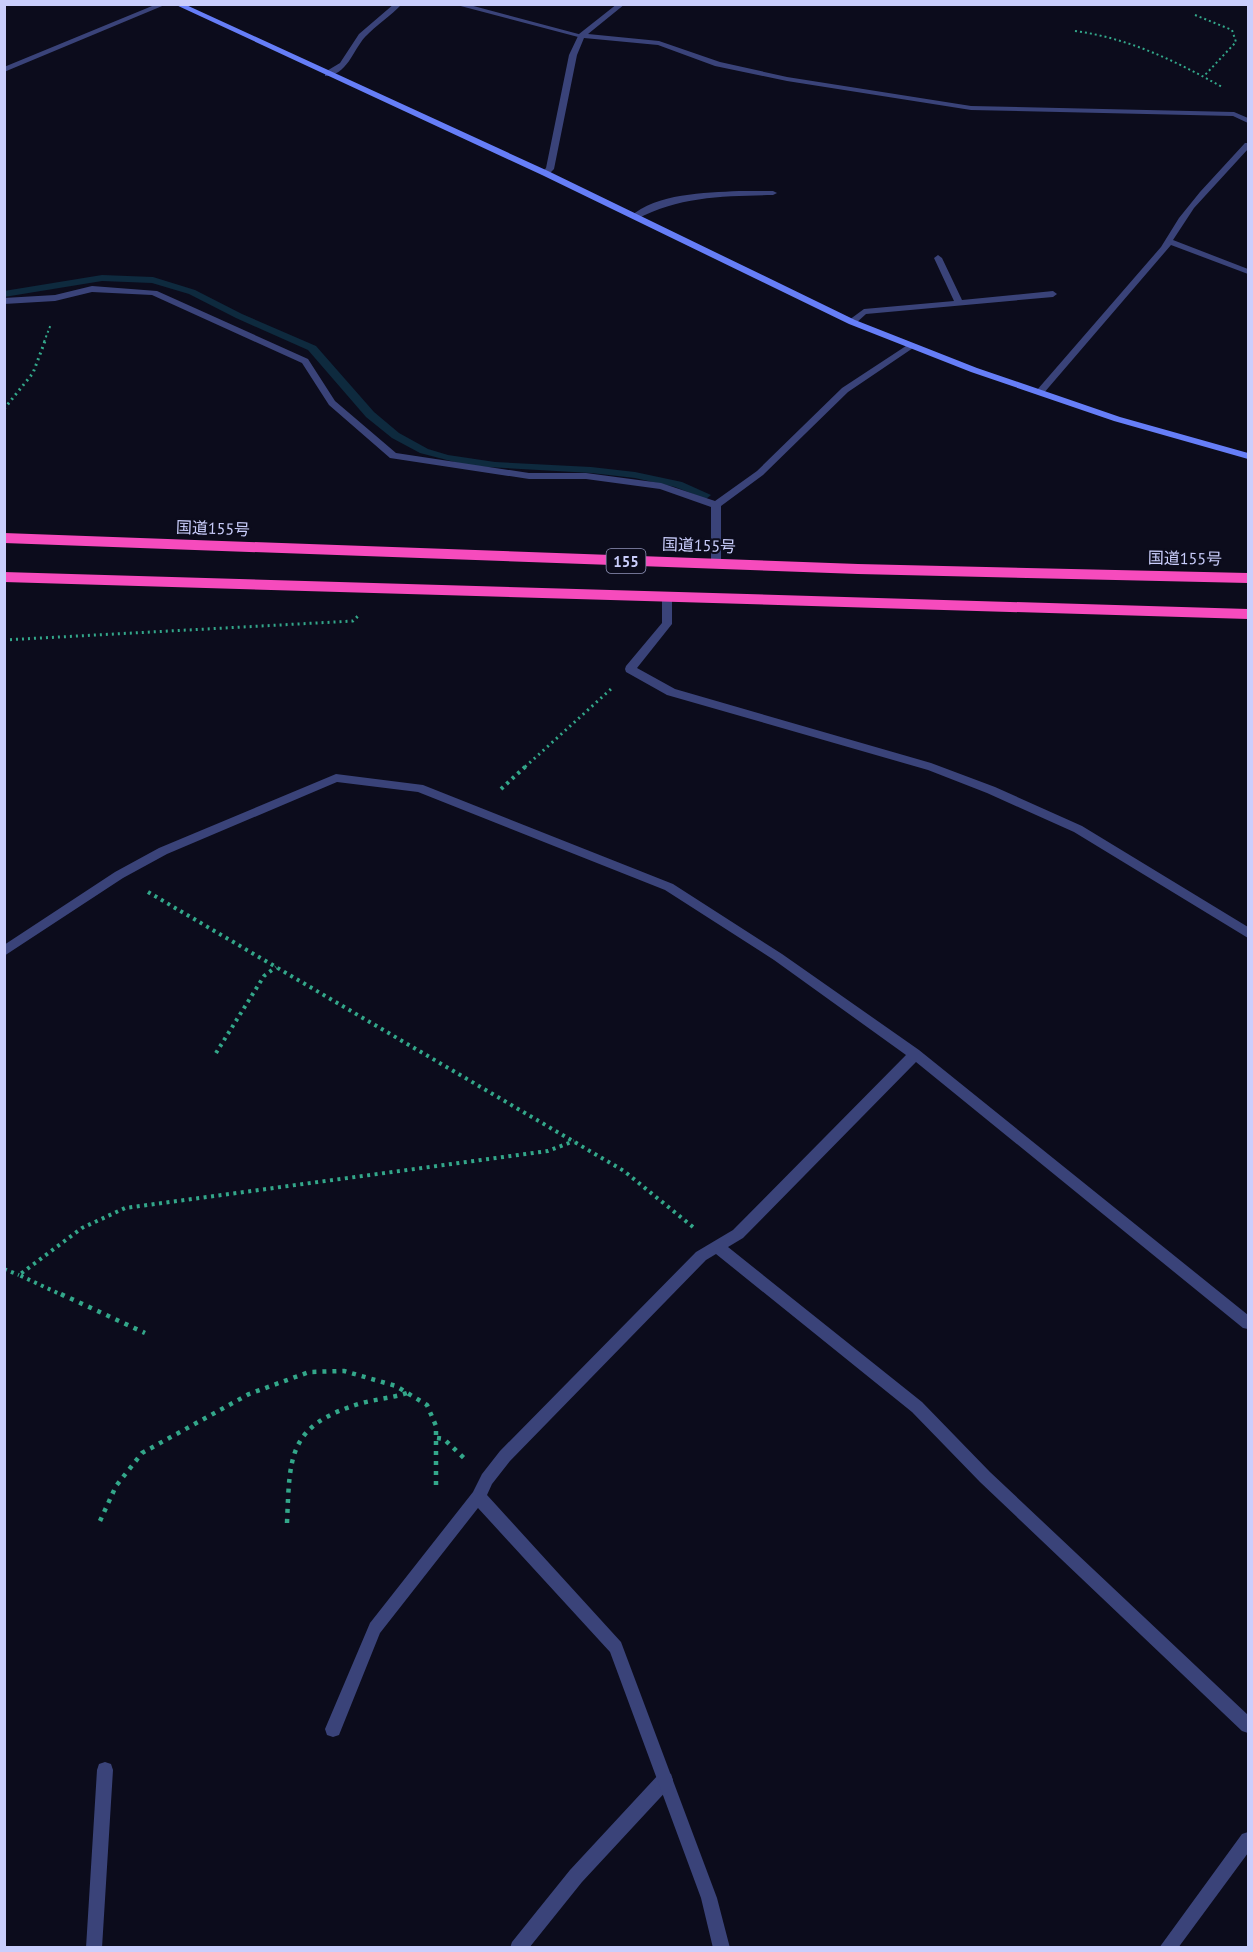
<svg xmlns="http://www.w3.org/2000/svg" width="1253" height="1952" font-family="'PT Sans','Noto Sans JP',sans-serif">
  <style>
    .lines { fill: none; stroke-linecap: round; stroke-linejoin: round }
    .stream { fill: #0e2a3e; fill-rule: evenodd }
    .path-far3 { stroke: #33a78a; stroke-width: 2; stroke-dasharray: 2 3; stroke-linecap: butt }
    .path-far2 { stroke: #33a78a; stroke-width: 3; stroke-dasharray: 2 4; stroke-linecap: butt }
    .path-far1 { stroke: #33a78a; stroke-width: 4; stroke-dasharray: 3 4.5; stroke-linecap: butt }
    .path { stroke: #33a78a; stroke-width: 4.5; stroke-dasharray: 4 6; stroke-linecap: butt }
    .lane { fill: #3a4379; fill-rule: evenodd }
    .street { fill: #3a4379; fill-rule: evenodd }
    .secondary { fill: #667ef7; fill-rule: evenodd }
    .highway { fill: #f64bbd; fill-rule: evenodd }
    .labels { text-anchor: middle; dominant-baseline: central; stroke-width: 4.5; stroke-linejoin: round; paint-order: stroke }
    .shield { fill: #0c0c1c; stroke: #9194b9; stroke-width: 1.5 }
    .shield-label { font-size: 15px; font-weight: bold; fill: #cacefc }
    .street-label { font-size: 16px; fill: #cacefc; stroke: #0c0c1c }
  </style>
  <rect width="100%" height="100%" fill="#0c0c1c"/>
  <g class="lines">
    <path class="stream" d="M102,275l51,2 42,13 47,24 74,32 58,66 25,21 29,16 20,6 47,7 96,5 44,5 47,10 29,13 -5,4 -31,-12 -40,-9 -44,-5 -121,-7 -50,-13 -28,-15 -26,-21 -58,-67 -72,-32 -47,-24 -37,-11 -50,-2 -98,16v-6z"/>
    <path class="path-far3" d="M1195,15l37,15 4,12 -32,34
      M1075,31c53,7 101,30 147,56
      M44,342l7,-18"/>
    <path class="path-far2" d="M4,409l29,-36 12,-32
      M4,640l349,-19 5,-5
      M525,767l86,-78"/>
    <path class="path-far1" d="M501,789l25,-23
      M148,892l476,279 69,56
      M216,1053l48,-77 12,-9
      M4,1269l15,6
      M64,1296l-45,-21 63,-47 43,-20 423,-57 26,-10"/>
    <path class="path" d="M61,1294l84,39
      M437,1438l7,1 20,19
      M100,1521l16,-35 26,-33 107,-59 60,-22 35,-1 52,15 31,19 9,21v60
      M287,1523c3,-67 0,-98 75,-120 15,-4 30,-5 45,-10"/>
    <path class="lane" d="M453,4h13l120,32 -4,2z
      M665,1772l6,2 2,6 -2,6 -89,96 -53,66h-19l2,-6 58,-72 89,-96z"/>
    <path class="street" d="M157,4h10l-163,68v-5z
      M394,4h8c-11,12 -26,21 -37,33 -12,13 -18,39 -40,39v-4l15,-9 19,-29z
      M617,4h8l-37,30 71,7 61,21 67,15 184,29 263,6 14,6v5l-15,-7 -262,-6 -184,-29 -72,-15 -57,-21 -74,-7 -7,17 -23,114 -6,6h-6l-1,-2 5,-5 23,-113 10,-21z
      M1245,143h3v6l-54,59 -21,32 75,29v5l-77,-29 -128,149h-6v-4l124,-143 18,-29 21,-26z
      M739,191h34l4,2 -4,2c-47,1 -94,1 -136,24l-7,-2c27,-24 74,-24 109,-26z
      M938,255l4,3 20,42 91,-9 4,3 -4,3 -187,17 -11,10h-6v-4l15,-11 90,-8 -20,-43z
      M92,286l65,5 151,68 27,42 61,52 133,20h57l75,10 54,18 42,-30 85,-83 67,-44h6l1,2 -68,46 -85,83 -42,31v58l-5,3 -5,-3v-57l-51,-18 -74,-10h-57l-139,-21 -61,-53 -27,-42 -150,-68 -60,-3 -37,9 -51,3v-6l51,-3z
      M667,594l5,3v27l-35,44 38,21 256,74 64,24 87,39 166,101v11l-174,-106 -87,-39 -59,-23 -261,-75 -41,-23 -1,-3 1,-3 36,-43v-26z
      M336,774l87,11 250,99 109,70 137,96 329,265v14l-5,-1 -327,-266 -173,176 -15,9 194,155 68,70 258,243v18l-6,-2 -262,-249 -68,-70 -196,-158 -10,6 -196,201 -18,23 -5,11 134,147 96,256 13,50h-17l-12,-50 -91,-246 -132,-144 -98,125 -41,102 -6,2 -6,-2 -2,-6 45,-106 103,-131 9,-18 18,-23 196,-199 37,-22 173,-175 -132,-95 -109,-70 -247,-98 -81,-10 -170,72 -44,24 -119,78v-11l111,-73 44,-24z
      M105,1762l6,2 2,6 -11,178h-16l11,-178 2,-6z
      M1248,1832v21l-70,95h-19l83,-114z"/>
    <path class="secondary" d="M174,4h10l364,167 307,149 122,48 143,49 128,36v6l-134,-38 -143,-49 -122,-48 -307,-149z"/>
    <path class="highway" d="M4,533l854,31 390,9v10l-390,-9 -854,-31z
      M4,572l1244,37v10l-1244,-37z"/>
  </g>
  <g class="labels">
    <rect class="shield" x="606.5" y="549" width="39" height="24" rx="4.5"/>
    <g class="shield-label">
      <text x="626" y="561">155</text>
    </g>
    <g class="street-label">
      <text transform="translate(213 528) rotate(2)">国道155号</text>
      <text transform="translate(699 545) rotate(2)">国道155号</text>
      <text transform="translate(1185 558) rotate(1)">国道155号</text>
    </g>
  </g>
  <rect width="1253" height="1952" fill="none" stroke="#cacefc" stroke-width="12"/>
</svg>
